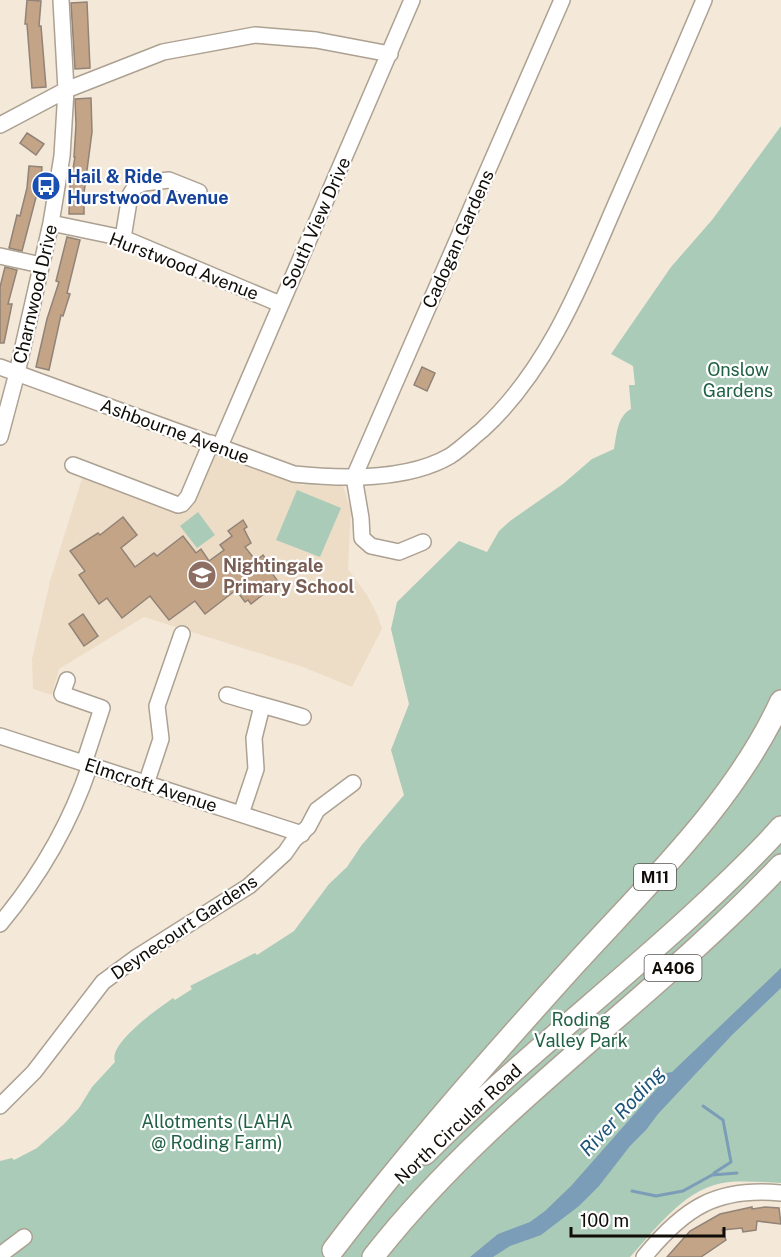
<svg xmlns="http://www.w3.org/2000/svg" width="781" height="1257" font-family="'Public Sans',sans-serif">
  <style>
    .built { fill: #edddc7 }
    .green { fill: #aacbb8 }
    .water { fill: #7b9db7 }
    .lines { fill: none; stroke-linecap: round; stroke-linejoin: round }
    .stream { stroke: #7b9db7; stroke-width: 3 }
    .building { fill: #c3a487; stroke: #918377; stroke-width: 1.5 }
    .minor-casing { stroke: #aca192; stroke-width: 18 }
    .highway-casing { stroke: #aca192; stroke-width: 24 }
    .minor { stroke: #fff; stroke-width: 15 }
    .highway { stroke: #fff; stroke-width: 21 }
    .labels { text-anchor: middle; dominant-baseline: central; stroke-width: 4.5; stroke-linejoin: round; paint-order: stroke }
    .shield { fill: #fff; stroke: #585551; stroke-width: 1.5 }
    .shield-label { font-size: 16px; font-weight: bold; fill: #100c07 }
    .transit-label { font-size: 18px; font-weight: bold; fill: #164399; stroke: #fff; text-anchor: start }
    .street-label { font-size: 18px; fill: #100c07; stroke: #fff }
    .park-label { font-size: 18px; fill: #1f6142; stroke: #fff }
    .education-label { font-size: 18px; font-weight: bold; fill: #785e54; stroke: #fff; text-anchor: start }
    .water-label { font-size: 20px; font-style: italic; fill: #1d557a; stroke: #fff }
  </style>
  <rect width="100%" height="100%" fill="#f4e8d8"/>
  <path class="built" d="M210,454l92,31 41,1 8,25 -3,58 19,26 10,19 5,15 -30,58 -49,-20 -159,-50 -85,52 -7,26 -19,-6 -1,-30 18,-78 34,-109 100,37z"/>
  <path class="green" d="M781,126v1057c-17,-1 -35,-2 -52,-1 -43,4 -72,46 -99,75h-630v-96l12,-3 2,2 23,-12 27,-24 15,-16 13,-21 23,-25c-7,-19 43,-53 58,-64l2,2 17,-11 -2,-3 65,-33 2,2 37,-24 35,-47 18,-17 14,-21 43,-51 -13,-45 18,-46 -18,-75 6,-27 62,-61 28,11 12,-21 11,-10 53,-37 29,-25 22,-10c3,-16 3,-32 17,-40l-2,-24h6l-2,-19 -22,-12 60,-87 41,-47z
    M297,490l44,18 -21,49 -44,-17z
    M198,512l17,23 -18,13 -17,-22z"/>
  <path class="water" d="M781,968v20l-49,47 -74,79 -12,16 -16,16 -31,40 -20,20 -38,29 -31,11 -17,11h-23l28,-23 32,-12 15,-11 26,-25 88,-100 3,-10 4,-3 6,-1z"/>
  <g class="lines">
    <path class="stream" d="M703,1106l20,14 8,42 -17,11
      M632,1191l24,5 27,-5 29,-16 25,-2"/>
  </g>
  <path class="building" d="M27,0l14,1 -2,25h2l5,61 -14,1 -5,-64h-2z
    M87,2l3,66 -15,1 -4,-66z
    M91,98l1,34 -8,61v21h-15l1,-28 5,-29h-1l2,-32 -1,-26z
    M27,133l17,11 -8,11 -16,-12z
    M29,166l13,1 -1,11 -19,73 -13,-3 8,-33 3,1 7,-28z
    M67,237l13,3 -13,53 3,1 -7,22 -2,-1 -12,55 -13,-3 11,-48 12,-37 -3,-1z
    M5,267l12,3 -9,34h4l-8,39h-4v-56z
    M422,367l13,6 -8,18 -13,-6z
    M123,517l14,18 -16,13 14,19 19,-14 3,3 26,-20 13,17 5,-4 8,12 15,-11 -4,-5 12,-9 -4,-5 15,-11 4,7 -3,2 7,14 -6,4 11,14 7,-6 9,12 -3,2 8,11 -9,6 2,3 -19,15 -3,-4 -3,2 -9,-12 -31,24 -10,-13 -26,19 -19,-24 -28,22 -15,-20 -8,6 -20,-29 6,-4 -15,-20 28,-18 2,2z
    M83,614l15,22 -14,10 -15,-22z
    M752,1207v2l13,-2 14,1 2,16 -24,-3 -1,9 -13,2 -1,-4 -20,2 4,10 -25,17h-34l23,-26 30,-17z"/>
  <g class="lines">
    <g class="minor-casing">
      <path id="minor" d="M0,125l66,-35 97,-38 92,-17 61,5 74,14
        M51,223l72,15 157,66
        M123,238l7,-43 5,-8 9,-4 25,-3 30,12
        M0,256l41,9
        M0,367l294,107c49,5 113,7 156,-18 11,-7 22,-18 32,-26 69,-63 102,-154 139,-238 28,-64 56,-128 83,-192
        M0,437l17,-64 34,-150 11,-67 4,-66 -5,-90
        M220,446l192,-446
        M73,465l105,40 4,-1 6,-7 23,-54
        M354,477l208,-477
        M354,477l7,41 1,20 9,8 28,6 24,-10
        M67,680l-5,14 40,14 -18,55
        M227,695c26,8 51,14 76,22
        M0,736l302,98
        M146,784l15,-45 -4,-33 25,-72
        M241,814l15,-45 -2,-31 8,-32
        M0,924c40,-48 70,-99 90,-159
        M0,1106l34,-34 69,-90 34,-25 112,-71 36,-33 9,-13 14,-13 9,-17 36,-27
        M0,1255l24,-18
        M644,1257c40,-49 72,-70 137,-64"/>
    </g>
    <g class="highway-casing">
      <path id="highway" d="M425,1154c84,-84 178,-157 265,-237 31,-29 63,-58 91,-90
        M333,1250c76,-100 160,-195 244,-288 74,-81 158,-161 204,-261
        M373,1257c118,-151 278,-254 408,-392"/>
    </g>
    <use href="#minor" class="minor"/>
    <use href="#highway" class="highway"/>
  </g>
  <defs>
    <g id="bus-disc" transform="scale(1.5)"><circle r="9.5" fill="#1a4fb4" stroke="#fff"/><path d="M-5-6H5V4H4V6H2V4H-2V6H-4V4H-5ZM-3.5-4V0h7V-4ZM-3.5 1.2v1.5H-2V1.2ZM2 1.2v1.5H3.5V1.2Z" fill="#fff"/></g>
    <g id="school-disc" transform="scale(1.5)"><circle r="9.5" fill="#8d6e63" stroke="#fff"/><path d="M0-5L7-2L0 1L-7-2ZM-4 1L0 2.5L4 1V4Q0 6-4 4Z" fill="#fff"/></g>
  </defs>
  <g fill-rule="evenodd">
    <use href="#bus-disc" x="46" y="186"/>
    <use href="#school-disc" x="202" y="575"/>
  </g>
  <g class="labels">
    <g class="shield">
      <rect x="634" y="864" width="42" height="26" rx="4.5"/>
      <rect x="644.5" y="955" width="57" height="26" rx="4.5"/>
    </g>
    <g class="shield-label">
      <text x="655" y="877">M11</text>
      <text x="673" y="968">A406</text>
    </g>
    <g class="transit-label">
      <text x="67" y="176">Hail &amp; Ride<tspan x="67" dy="21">Hurstwood Avenue</tspan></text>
    </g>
    <g class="street-label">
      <text transform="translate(316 223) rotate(-66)">South View Drive</text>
      <text transform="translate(458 239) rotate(-66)">Cadogan Gardens</text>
      <text transform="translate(184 266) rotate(21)">Hurstwood Avenue</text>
      <text transform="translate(35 294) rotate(-77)">Charnwood Drive</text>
      <text transform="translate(175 431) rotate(20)">Ashbourne Avenue</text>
      <text transform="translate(151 785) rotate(18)">Elmcroft Avenue</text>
      <text transform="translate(184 927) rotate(-34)">Deynecourt Gardens</text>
      <text transform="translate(458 1124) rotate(-43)">North Circular Road</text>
    </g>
    <g class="park-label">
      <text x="738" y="369">Onslow<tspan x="738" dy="21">Gardens</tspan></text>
      <text x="581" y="1019">Roding<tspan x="581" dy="21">Valley Park</tspan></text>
      <text x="217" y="1121">Allotments (LAHA<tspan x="217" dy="21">@ Roding Farm)</tspan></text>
    </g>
    <g class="education-label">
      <text x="223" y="565">Nightingale<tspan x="223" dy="21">Primary School</tspan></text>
    </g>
    <g class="water-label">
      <text transform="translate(622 1111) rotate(-47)">River Roding</text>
    </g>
  </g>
  <path d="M571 1227v9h153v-9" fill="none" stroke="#100c07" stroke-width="3"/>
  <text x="580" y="1227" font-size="18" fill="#100c07" stroke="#ffffff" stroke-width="4.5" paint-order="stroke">100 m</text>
</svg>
